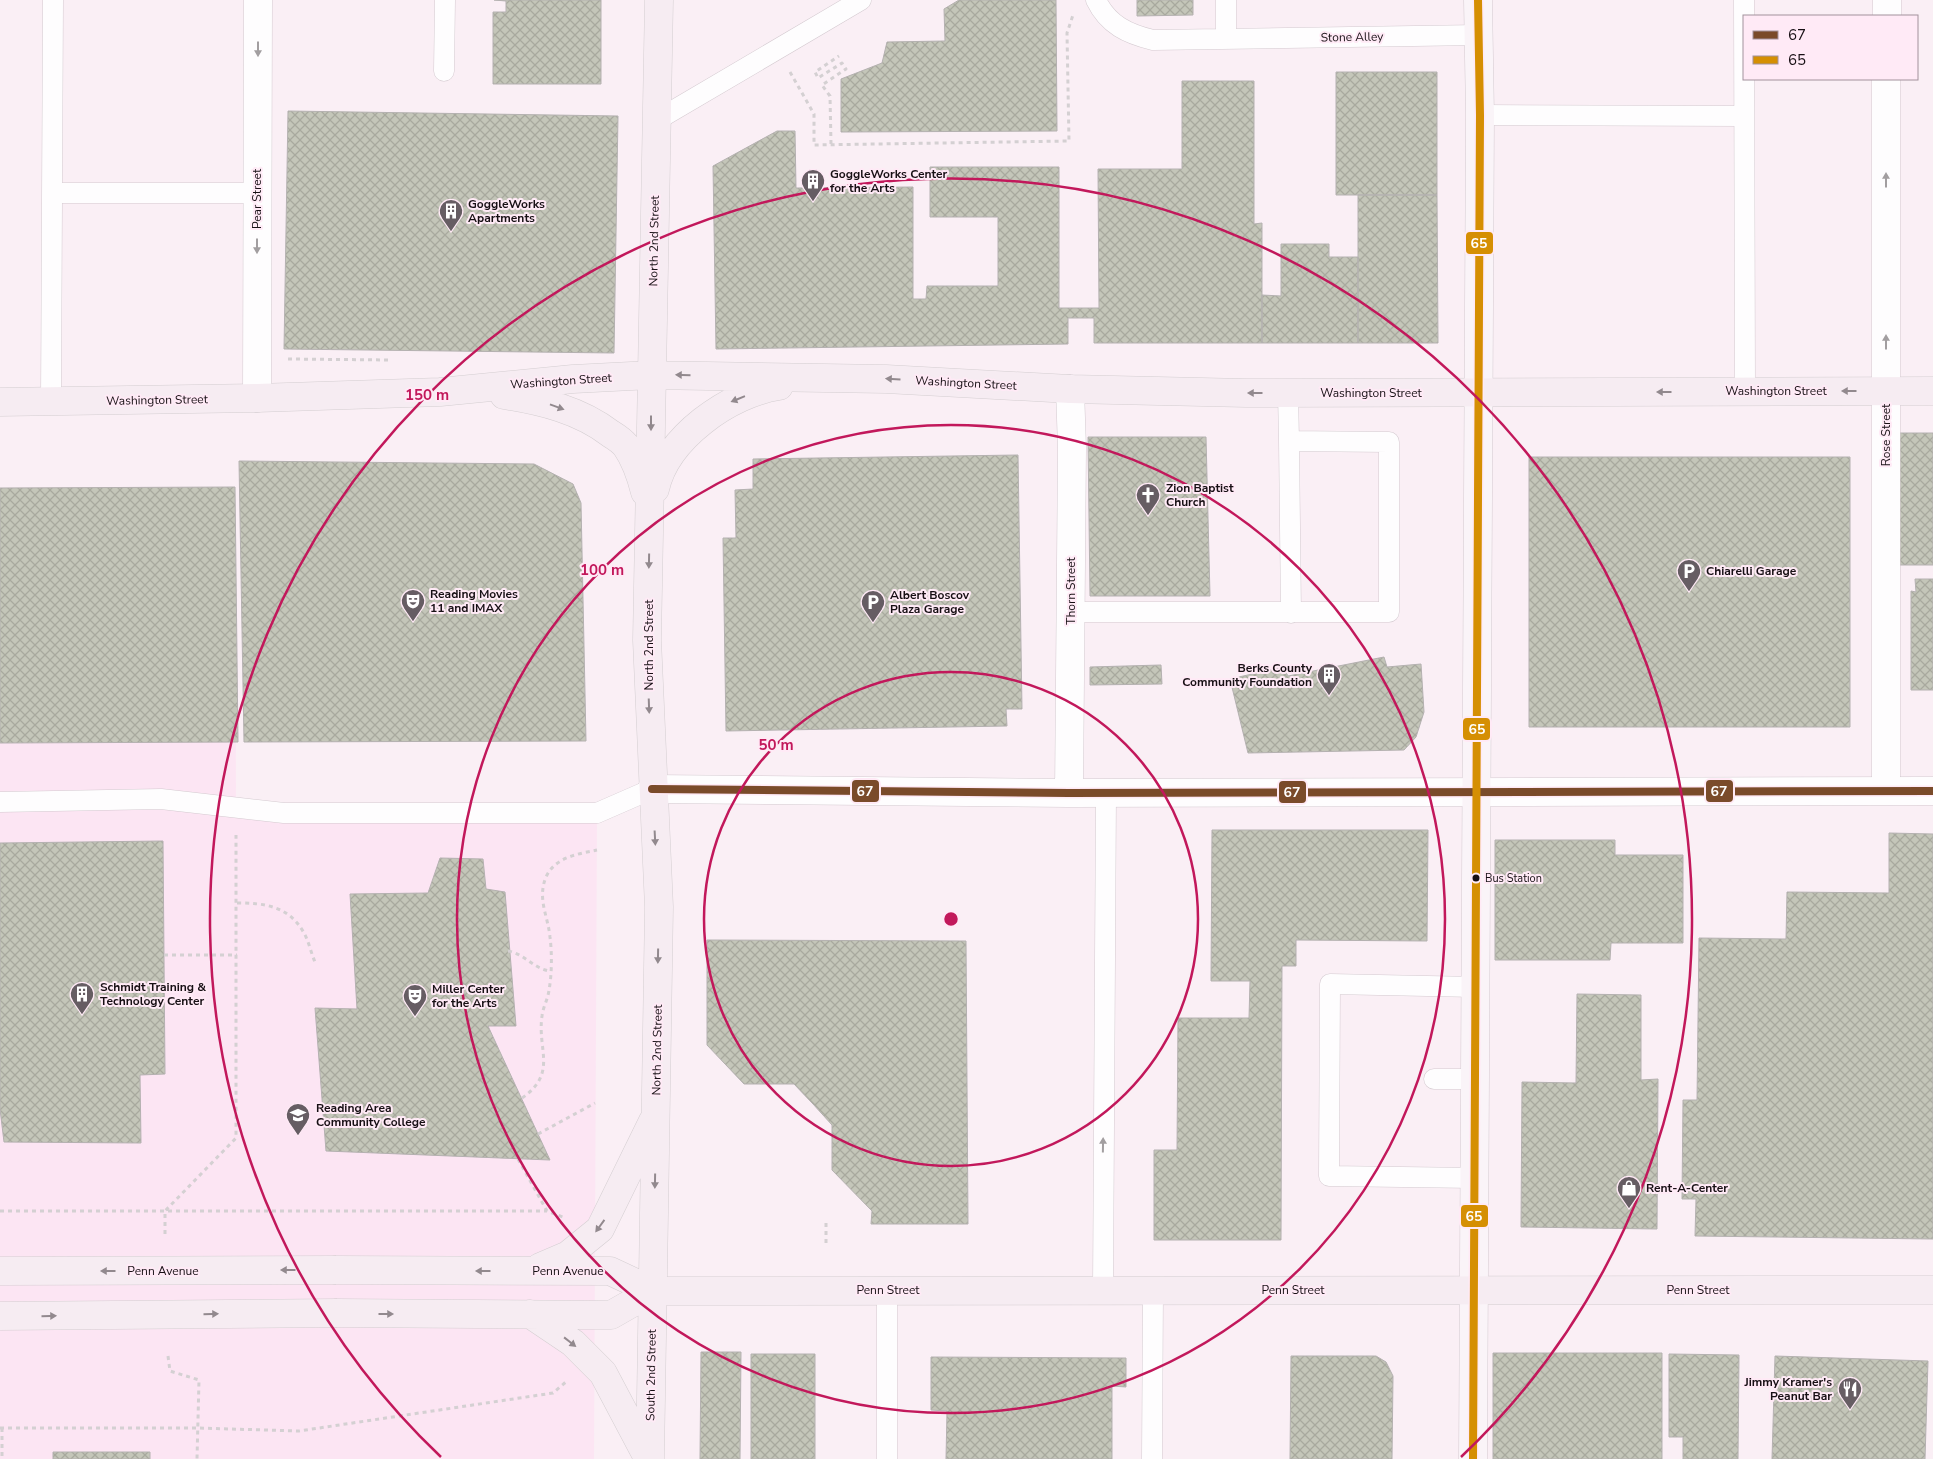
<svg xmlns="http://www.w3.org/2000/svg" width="1933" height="1459" font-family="'Nunito Sans',sans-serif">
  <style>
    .built { fill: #fce5f3 }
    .building { fill: url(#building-cross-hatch); stroke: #b4b1b0 }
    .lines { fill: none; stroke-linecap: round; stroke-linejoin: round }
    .lane-casing { stroke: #d4cad0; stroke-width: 21 }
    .street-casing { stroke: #d4cad0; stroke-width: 29 }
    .secondary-casing { stroke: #d4cad0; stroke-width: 29 }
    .primary-casing { stroke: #d4ced1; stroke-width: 29 }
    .path { stroke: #d4d0d2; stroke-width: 3; stroke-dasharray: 4 4; stroke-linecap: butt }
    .lane { stroke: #fefdfe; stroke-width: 20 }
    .street { stroke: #fefdfe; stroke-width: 28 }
    .secondary { stroke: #faf4f8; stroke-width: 28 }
    .primary { stroke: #f6ecf2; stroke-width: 28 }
    .primary-bridge-casing { stroke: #d4ced1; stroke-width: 29; stroke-linecap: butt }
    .primary-bridge { stroke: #f6ecf2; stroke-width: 28 }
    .bus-1-casing { stroke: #ffeaf6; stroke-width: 11 }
    .bus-2-casing { stroke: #ffeaf6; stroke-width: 11 }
    .bus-1 { stroke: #7a4b2a; stroke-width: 8 }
    .bus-2 { stroke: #d58f03; stroke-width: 8 }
    .oneway { fill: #a29ea0 }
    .oneway2 { fill: #92898e }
    .ring { fill: none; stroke: #c2185b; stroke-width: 2.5 }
    .bus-dot { fill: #170f14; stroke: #ffeaf6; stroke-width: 2 }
    .labels { text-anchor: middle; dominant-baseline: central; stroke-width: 4; stroke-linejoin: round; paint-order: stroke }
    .bus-label { font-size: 11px; fill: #170f14; stroke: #ffeaf6; text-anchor: start }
    .street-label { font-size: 12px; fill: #170f14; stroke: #ffeaf6 }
    .poi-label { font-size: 12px; font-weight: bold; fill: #170f14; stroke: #ffeaf6; text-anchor: start }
    .centre { fill: #c2185b; stroke: #ffeaf6; stroke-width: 2.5 }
    .ring-label { font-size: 15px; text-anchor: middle; font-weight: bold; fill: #c2185b; stroke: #ffeaf6; stroke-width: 4; stroke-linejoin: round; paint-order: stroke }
    .line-badge { stroke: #ffeaf6; stroke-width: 2 }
    .badge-label { font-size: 14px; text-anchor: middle; font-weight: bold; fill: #fff }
  </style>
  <defs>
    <pattern id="building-cross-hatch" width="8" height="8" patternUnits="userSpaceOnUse" patternTransform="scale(1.25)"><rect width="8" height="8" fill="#c4c6b9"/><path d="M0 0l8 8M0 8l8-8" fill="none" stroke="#a8a99e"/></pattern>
  </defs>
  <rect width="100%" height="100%" fill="#faeff5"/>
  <path class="built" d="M235,487l1,320 361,6 -3,646h-594v-971z"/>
  <path class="building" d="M494,0h107v84h-108v-72h13v-11z
    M959,0h97l1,131 -216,1v-53l41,-16 5,-21 58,-1 -1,-32z
    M1137,0h56v15l-56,1z
    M1336,72h101v123h-101z
    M1182,81h72v143l8,-1v120h-168v-25h-26v26l-352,5 -3,-183 64,-35h18l1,57 117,-1v112h13l1,-13h71v-69h-68v-50h129v141h40l-1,-139h84z
    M288,111l330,5 -4,237 -330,-4z
    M1358,195h79l1,148h-80z
    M1281,244h48v13h29v86h-96v-48l19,1z
    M1896,433h37v132h-36z
    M1088,437h118l4,159h-120z
    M1018,455l4,254h-16l1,17 -281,5 -3,-193h13l-1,-48 18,-1v-30z
    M1529,457h321v270h-321z
    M239,461l295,3 39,20 8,19 5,238 -342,1z
    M235,487l3,255 -238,1v-255z
    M1915,579h18v111h-22v-99l5,1z
    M1384,657l3,10 34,-3 3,48 -8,25 -12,13 -156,3 -18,-74 53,-12 5,9z
    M1161,665l1,19 -72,1v-18z
    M1212,830h216l-1,111 -131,-1v26h-14l-1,274h-127v-90h23l1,-132h71l1,-37h-39z
    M1889,833l44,1v405l-238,-3 1,-37h-14l1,-99h14l2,-162 87,1 1,-47 102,1z
    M1495,840h120v15h68v88h-72l-1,17h-115z
    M163,841l2,233 -25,1 1,68 -137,-1 -4,-33v-266z
    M440,858l43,1 3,30 19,3 11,134h-28l62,134 -224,-9 -11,-143 42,1 -7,-115 78,-1z
    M707,940l259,1 2,283h-97l1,-13 -40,-41v-45l-19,-21 -19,-20h-50l-37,-39z
    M1577,994l64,1v85l17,-1 -1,150 -136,-2 1,-145 54,1z
    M701,1352h40l-1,107h-40z
    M1493,1353h169v106h-169z
    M751,1354h64v105h-64z
    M1669,1354l70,1 -1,104h-55v-22h-14z
    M1291,1356h85l10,6 7,14 -1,83h-102z
    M1775,1356l153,5 -3,98h-153z
    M931,1357l195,1v29l-14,-1v73h-166l1,-48 -16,-1z
    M53,1452h97v7h-97z"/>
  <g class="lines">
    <g class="lane-casing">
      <path id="lane" d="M1096,0c12,25 32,34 57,40l325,-5
        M1226,0v39
        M1744,0l1,391
        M444,71l1,-71
        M1480,115l264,1
        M657,120l204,-120
        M53,193h204
        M1288,393l1,48
        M51,403l2,-403
        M1071,612h318v-170l-100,-1 2,172
        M0,802l161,-3 123,14h313l55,-24
        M1434,1079h42
        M1475,1178l-146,-2 1,-192 146,3
        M1103,1290l3,-497
        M887,1459v-168
        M1152,1459l1,-169"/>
    </g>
    <g class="street-casing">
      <path id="street" d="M1887,16v-16
        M257,398l1,-398
        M652,789l417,4 864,-2
        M1886,791v-712
        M1069,793l3,-345 -2,-59"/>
    </g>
    <g class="secondary-casing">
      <path id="secondary" d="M1473,1459l7,-1344 -2,-115"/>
    </g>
    <g class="primary-casing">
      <path id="primary" d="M504,395c38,6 76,15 107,39 5,3 11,7 15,12 9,13 15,30 19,46
        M0,402l257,-4 183,-6 133,-13 78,-4 235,4 184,10 176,4 687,-2
        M655,489c11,-51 75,-96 124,-103
        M540,1267l28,-12 32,-26 53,-108
        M336,1270l274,1 43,20 1280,-1
        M337,1313l274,2 42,-24
        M530,1314l43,29 30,30 45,85
        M650,1459l9,-552 -12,-267 12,-640"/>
    </g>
    <path class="path" d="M790,72l24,42v31l255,-4 -2,-108 6,-18
      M831,144l-1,-48 -8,-11 24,-16 -4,-6 -24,15 -3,-6 24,-16
      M288,359l103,1
      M237,903c28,0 52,3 67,30 5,9 7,20 11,29
      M508,951c17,3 26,18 42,20
      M164,955h73
      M522,1098c36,-25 15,-48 20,-82 1,-9 6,-17 7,-26 3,-16 3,-37 1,-53 -2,-21 -13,-38 -4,-60 9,-20 32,-23 51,-27
      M538,1134l57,-31
      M518,1159l29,52 16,6
      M0,1211h547
      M165,1234v-23l71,-73v-303
      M826,1243v-22
      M168,1356l2,15 29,9 -2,79
      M0,1428h197l102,3 254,-38 14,-12
      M2,1428v31"/>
    <use href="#lane" class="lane"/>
    <use href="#street" class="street"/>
    <use href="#secondary" class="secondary"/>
    <use href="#primary" class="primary"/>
    <g class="primary-bridge-casing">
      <path id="primary-bridge" d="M0,1271l336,-1
        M0,1316l337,-3"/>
    </g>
    <use href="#primary-bridge" class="primary-bridge"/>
    <g class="bus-1-casing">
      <path id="bus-1" d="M652,789l417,4 864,-2"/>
    </g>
    <g class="bus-2-casing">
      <path id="bus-2" d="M1473,1459l7,-1344 -2,-115"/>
    </g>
    <use href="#bus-1" class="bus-1"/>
    <use href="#bus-2" class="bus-2"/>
  </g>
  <defs><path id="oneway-solid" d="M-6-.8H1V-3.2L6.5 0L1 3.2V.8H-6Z" transform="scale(1.25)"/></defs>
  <g class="oneway">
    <use href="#oneway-solid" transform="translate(258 49) rotate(90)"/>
    <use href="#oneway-solid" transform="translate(1886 180) rotate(-90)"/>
    <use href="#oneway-solid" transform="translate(257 246) rotate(90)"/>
    <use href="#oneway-solid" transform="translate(1886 342) rotate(-90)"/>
    <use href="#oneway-solid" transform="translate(1103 1145) rotate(-89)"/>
  </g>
  <g class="oneway2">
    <use href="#oneway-solid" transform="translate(683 375) rotate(-179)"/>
    <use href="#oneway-solid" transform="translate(893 379) rotate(-177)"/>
    <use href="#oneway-solid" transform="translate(1849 391) rotate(180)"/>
    <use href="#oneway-solid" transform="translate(1664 392) rotate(180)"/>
    <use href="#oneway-solid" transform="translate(1255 393) rotate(180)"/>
    <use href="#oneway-solid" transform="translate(738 399) rotate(158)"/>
    <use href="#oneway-solid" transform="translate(557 407) rotate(20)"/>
    <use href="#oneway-solid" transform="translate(651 423) rotate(90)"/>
    <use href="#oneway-solid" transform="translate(649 561) rotate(91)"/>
    <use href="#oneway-solid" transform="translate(649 706) rotate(88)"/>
    <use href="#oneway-solid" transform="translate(655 838) rotate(87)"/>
    <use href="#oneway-solid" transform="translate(658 956) rotate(91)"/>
    <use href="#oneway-solid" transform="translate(655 1181) rotate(91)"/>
    <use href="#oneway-solid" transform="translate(600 1226) rotate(126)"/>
    <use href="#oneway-solid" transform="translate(288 1270) rotate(180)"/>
    <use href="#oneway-solid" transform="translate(108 1271) rotate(180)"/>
    <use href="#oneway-solid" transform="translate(483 1271) rotate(-180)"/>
    <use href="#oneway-solid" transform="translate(211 1314) rotate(-1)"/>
    <use href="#oneway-solid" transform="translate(386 1314)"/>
    <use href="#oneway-solid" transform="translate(49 1316) rotate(-1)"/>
    <use href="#oneway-solid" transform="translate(570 1342) rotate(38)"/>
  </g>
  <g class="ring">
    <circle cx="951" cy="919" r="247"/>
    <circle cx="951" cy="919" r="494"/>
    <path d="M441 1457A741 741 0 1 1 1461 1457"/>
  </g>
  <defs>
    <g id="building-pin" transform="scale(1.25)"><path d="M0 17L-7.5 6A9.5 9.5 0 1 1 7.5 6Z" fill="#665d63" stroke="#ffeaf6"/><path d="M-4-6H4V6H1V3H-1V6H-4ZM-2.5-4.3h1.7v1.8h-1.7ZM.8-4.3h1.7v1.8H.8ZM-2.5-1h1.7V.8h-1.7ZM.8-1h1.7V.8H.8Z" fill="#fff"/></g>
    <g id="church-pin" transform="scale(1.25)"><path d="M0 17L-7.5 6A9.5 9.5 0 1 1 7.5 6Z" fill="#665d63" stroke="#ffeaf6"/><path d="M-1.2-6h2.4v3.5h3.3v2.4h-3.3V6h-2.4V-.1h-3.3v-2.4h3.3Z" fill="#fff"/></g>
    <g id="parking-pin" transform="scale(1.25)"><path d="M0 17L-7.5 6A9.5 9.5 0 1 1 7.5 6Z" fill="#665d63" stroke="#ffeaf6"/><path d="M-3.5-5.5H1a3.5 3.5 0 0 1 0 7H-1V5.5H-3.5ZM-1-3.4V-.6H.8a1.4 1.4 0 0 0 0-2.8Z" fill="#fff"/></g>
    <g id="theatre-pin" transform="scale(1.25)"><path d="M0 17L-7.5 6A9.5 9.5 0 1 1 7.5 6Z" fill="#665d63" stroke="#ffeaf6"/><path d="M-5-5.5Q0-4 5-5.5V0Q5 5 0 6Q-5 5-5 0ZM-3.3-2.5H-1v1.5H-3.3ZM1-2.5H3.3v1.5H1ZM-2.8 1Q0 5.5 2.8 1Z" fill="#fff"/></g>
    <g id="university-pin" transform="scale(1.25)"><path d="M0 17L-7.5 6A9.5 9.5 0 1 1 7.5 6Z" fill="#665d63" stroke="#ffeaf6"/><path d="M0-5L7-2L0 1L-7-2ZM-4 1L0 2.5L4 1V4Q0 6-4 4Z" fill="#fff"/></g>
    <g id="shop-pin" transform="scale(1.25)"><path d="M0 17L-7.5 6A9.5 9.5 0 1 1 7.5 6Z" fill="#665d63" stroke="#ffeaf6"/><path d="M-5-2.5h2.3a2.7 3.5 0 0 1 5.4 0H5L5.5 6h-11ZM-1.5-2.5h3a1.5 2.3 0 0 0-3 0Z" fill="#fff"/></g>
    <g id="restaurant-pin" transform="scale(1.25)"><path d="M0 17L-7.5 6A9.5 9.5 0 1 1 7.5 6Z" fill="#665d63" stroke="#ffeaf6"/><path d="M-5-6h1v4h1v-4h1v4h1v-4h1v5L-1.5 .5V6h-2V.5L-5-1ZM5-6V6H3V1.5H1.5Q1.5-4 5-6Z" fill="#fff"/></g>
  </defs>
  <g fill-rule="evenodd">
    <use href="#building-pin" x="813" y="181"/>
    <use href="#building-pin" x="451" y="211"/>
    <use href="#church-pin" x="1148" y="495"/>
    <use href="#parking-pin" x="1689" y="571"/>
    <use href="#theatre-pin" x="413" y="601"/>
    <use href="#parking-pin" x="873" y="602"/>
    <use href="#building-pin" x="1329" y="675"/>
    <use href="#building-pin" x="82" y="994"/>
    <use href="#theatre-pin" x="415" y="996"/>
    <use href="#university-pin" x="298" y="1115"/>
    <use href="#shop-pin" x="1629" y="1188"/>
    <use href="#restaurant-pin" x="1850" y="1389"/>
  </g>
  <circle class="bus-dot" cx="1476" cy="878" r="4.5"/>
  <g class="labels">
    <g class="bus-label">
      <text x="1485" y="878">Bus Station</text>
    </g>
    <g class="street-label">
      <text transform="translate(1352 37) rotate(-1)">Stone Alley</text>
      <text transform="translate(257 199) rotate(-90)">Pear Street</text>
      <text transform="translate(654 241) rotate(-89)">North 2nd Street</text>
      <text transform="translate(561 381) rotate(-4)">Washington Street</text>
      <text transform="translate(966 383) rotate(3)">Washington Street</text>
      <text x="1776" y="391">Washington Street</text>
      <text x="1371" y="393">Washington Street</text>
      <text transform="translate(157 400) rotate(-1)">Washington Street</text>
      <text transform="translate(1886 435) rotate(-90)">Rose Street</text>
      <text transform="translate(1071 591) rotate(-90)">Thorn Street</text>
      <text transform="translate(649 645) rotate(-90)">North 2nd Street</text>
      <text transform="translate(657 1050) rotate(-89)">North 2nd Street</text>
      <text x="163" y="1271">Penn Avenue</text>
      <text x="568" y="1271">Penn Avenue</text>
      <text x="888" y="1290">Penn Street</text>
      <text x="1293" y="1290">Penn Street</text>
      <text x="1698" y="1290">Penn Street</text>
      <text transform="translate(651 1375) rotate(-89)">South 2nd Street</text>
    </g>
    <g class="poi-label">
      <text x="830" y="174">GoggleWorks Center<tspan x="830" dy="14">for the Arts</tspan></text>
      <text x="468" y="204">GoggleWorks<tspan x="468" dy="14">Apartments</tspan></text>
      <text x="1166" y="488">Zion Baptist<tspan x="1166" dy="14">Church</tspan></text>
      <text x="1706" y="571">Chiarelli Garage</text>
      <text x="430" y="594">Reading Movies<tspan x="430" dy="14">11 and IMAX</tspan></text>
      <text x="890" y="595">Albert Boscov<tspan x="890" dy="14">Plaza Garage</tspan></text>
      <text x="1312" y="668" text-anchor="end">Berks County<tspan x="1312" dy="14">Community Foundation</tspan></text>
      <text x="100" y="987">Schmidt Training &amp;<tspan x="100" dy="14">Technology Center</tspan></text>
      <text x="432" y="989">Miller Center<tspan x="432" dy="14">for the Arts</tspan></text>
      <text x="316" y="1108">Reading Area<tspan x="316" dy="14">Community College</tspan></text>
      <text x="1646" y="1188">Rent-A-Center</text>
      <text x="1832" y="1382" text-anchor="end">Jimmy Kramer's<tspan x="1832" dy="14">Peanut Bar</tspan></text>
    </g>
  </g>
  <circle cx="951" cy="919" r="8" class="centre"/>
  <g class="ring-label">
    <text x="427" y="400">150 m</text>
    <text x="602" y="575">100 m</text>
    <text x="776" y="750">50 m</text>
  </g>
  <g class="line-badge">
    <rect x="1465" y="231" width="29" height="24" rx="5" fill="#d58f03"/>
    <rect x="1462" y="717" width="29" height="24" rx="5" fill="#d58f03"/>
    <rect x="851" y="779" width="29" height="24" rx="5" fill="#7a4b2a"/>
    <rect x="1705" y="779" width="29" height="24" rx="5" fill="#7a4b2a"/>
    <rect x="1278" y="780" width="29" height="24" rx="5" fill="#7a4b2a"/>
    <rect x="1460" y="1204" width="29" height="24" rx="5" fill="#d58f03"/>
  </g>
  <g class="badge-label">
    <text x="1479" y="248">65</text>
    <text x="1477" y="734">65</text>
    <text x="865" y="796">67</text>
    <text x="1719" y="796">67</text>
    <text x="1292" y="797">67</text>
    <text x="1474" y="1221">65</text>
  </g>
  <rect x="1743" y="15" width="175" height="65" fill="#ffeaf6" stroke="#a2929c"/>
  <rect x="1753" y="31" width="25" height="8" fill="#7a4b2a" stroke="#a2929c"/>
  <text x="1788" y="40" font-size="15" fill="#170f14">67</text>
  <rect x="1753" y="56" width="25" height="8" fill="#d58f03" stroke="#a2929c"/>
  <text x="1788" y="65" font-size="15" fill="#170f14">65</text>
</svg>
